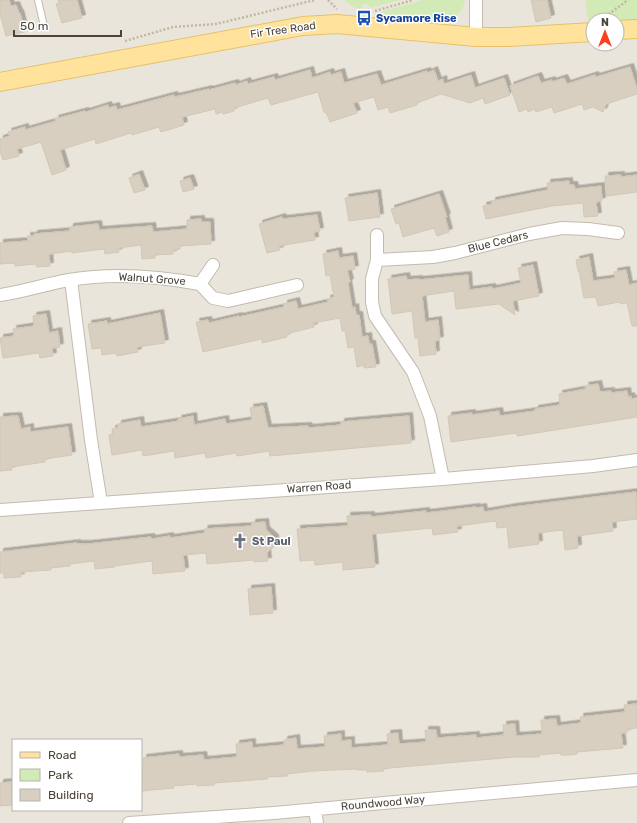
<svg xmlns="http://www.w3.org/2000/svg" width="637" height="823" font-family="Rubik,sans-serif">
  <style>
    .residential { fill: #eae5da; fill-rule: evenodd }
    .green { fill: #d2eab5 }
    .building { fill: #d8cfc1; stroke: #d3c7b4; filter: url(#shadow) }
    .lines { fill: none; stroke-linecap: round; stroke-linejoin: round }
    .lane-casing { stroke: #c2bbae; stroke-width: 8 }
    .street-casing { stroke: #c2bbae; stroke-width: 14 }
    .primary-casing { stroke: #e6c16a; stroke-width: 20 }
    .path { stroke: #c4b79f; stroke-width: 2.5; stroke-dasharray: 2 2; stroke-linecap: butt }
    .lane { stroke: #fff; stroke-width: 6 }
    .street { stroke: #fff; stroke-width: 12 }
    .primary { stroke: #ffe39c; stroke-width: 18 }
    .labels { text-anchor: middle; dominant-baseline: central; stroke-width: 3; stroke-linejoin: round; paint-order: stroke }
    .transit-label { font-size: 11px; font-weight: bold; fill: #164399; stroke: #fff; text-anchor: start }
    .street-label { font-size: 11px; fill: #4b4439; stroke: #fff }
    .worship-label { font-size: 11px; font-weight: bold; fill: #5b616d; stroke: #fff; text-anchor: start }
  </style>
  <defs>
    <filter id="shadow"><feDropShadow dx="3.5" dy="-3.5" stdDeviation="0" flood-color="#0004"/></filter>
  </defs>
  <rect width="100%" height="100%" fill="#f6f3ec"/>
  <path class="residential" d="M0,0h637v823h-637zM593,20h24v24h-24zM13,740h128v70h-128z"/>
  <path class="green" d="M344,0h56l-31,8v-3l-6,-1 -1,4h-7z
    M423,0h42c-4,25 -29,22 -49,21 -7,0 -15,1 -22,-1 -4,-1 -9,-6 -13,-8z
    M585,0h52v21l-20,1v-2h-24v5h-4z"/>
  <path class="building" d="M0,0h9l2,6 5,-1 3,8h1l5,19 -19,4 -6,-22z
    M58,0h19l5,18 -20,5 -6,-19 3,-1z
    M531,0h16l4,18 -15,4z
    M630,67l7,22v5l-31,10 -3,8 -10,-5 -9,3 -2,-6 -28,9 -2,-6 -16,5 -1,-3 -7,3 -1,-3 -8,3 -9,-26 28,-10 3,7 11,-3v2l12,-4 3,6 28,-9 1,2z
    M310,70l2,8 18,-6 1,3 10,-3 3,11 33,-9 4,11 46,-14 1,2 6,-3 4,11 5,-2 1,5 27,-9 4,13 29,-10 6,17 -25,9 -2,-6 -13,5 -29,-9 -24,9v2l-27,8 -2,-6 -10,3 -4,-13 -21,6 4,10 -27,9 -3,-8 -3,-2 -6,-20 -47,13 -3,-7 -34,10v3l-11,3v-2l-7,2 -1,-5 -33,8 2,8 -23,7 -2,-5 -27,8 -1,-2 -35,11 -1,-5 -35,11 6,20 -14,5 -11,-33 -24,7 2,7 -16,4 -3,-9v-12l10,-3 -2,-4 17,-5v3l31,-9 -1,-2 30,-8 1,1 22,-7 1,3 7,-2 1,4 57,-15 1,2 34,-8v1l26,-7 1,2 11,-4 1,3 26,-7 1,3z
    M139,174l6,16 -11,3 -5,-15z
    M621,175v2l16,-2v17l-30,4 -2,-20z
    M190,178l4,11 -11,3 -3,-11z
    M569,181v4h5l1,4 26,-3 1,15 -6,1 2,14 -14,1 -1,-14 -31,3 -66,13 -3,-13 9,-2v-3l56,-11 -1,-7z
    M377,193l3,24 -31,4 -4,-23z
    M439,194l8,23h-2l4,15 -12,4 -3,-8 -31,9 -4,-14 -3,1 -5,-15z
    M317,215l3,16 -6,1 1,8 -36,6 1,4 -13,3 -8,-29 23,-7 1,2z
    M201,219v3h9l1,22 -31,2v3l-7,1v4l-18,1v3l-13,1 -1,-14 -23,3 1,4 -14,2 -1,-5 -32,4v-2l-23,3 1,12 -13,1 -1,-3 -21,2v-3l-15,1v-21l28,-2 -1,-5h7v-2l36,-3v-4l28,-3 1,6 53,-4 1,6 34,-3v-9z
    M338,251l1,7 14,-2 2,13 -8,1 3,12 -2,1 4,25 3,-1 1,8h3l3,22 6,-1 1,8h3l4,23 -12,1v-3l-7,2 -3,-20 -6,1 -3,-17h-3l-2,-13 -27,5 1,4 -28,7 1,3 -25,6v-4l-59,13 -7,-30 12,-2 1,3 30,-7v1l45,-10v-3l12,-3 2,8 30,-7 -1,-3 7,-2 -4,-22 -4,1 -3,-22z
    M589,257l4,24 22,-3 -1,-6 12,-2 3,15 8,-2v43h-5l-5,-23 -6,1 -1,-2 -22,4 -2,-9 -12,1 -5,-27h-1l-2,-11z
    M533,265l6,31 -26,5 2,14 -16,-11 -43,5 -2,-18 -32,5 3,26 13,-2 2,20 -5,1 1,13 -16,2 -2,-18h-3l-3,-27 -20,3 -4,-35 18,-3 1,4 12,-1v1l49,-5 1,15 23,-3 1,2 28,-6 -3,-15z
    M160,313l5,30 -28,4 1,5 -21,4 -1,-3 -14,2 -1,-7 -9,1 -4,-25 19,-3v3z
    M46,314l3,19 9,-2 2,16 -8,1 1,8 -13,2 -1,-5 -36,5 -3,-20 14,-2 -1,-7 21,-3 -1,-10z
    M598,384l2,8 11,-1v2l16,-2 1,6 3,-1v3l6,-1v19l-120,19v-3l-66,9 -3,-26 24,-3v2l27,-4 1,5 35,-5v-2l25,-4 -1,-11 27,-5 -1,-3z
    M263,406l5,22 40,-2 1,2 32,-3v-3l68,-6 2,27 -141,13 -1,-5 -32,5 -1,-3 -30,5 -1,-5 -30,5 -1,-7 -31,5 -1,-6 -30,5 -3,-20 4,-1 -1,-5 6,-1v-4l22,-4 1,7 38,-6 -1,-2 15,-3 1,9 31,-6 1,5 26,-4 -2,-12z
    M18,416l3,13 9,-2v5l38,-5 4,28 -27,4v3l-34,5 1,3 -12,1v-54z
    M636,492l1,27 -25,3 1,9 -36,5 1,12 -13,2 -2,-20 -25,3 1,11 -30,4 -2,-21 -10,1 -1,-7 -39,5 1,6 -25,3 -1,-7 -60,6 3,33 -32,3v-8l-28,3 -1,-5 -14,1 -3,-32 51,-3 -1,-10 24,-1v2l55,-6v2l50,-6 1,1 6,-1 1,5 29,-5z
    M265,522l1,8 9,8v7l-8,8 1,8 -14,1v-2l-47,4 -1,-11 -23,2 2,16 -32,3 -1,-13 -38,5 1,1 -20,2 -1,-8 -24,3v2l-19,2v2l-30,2v5l-17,1v-5h-4v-21l77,-9v1h11l63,-7 1,2 18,-3v2l35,-5 -1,-4 48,-3v-3z
    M271,587l2,26 -23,2 -2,-26z
    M637,704v24l-10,1v4h-6l2,15 -46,4v2l-8,1h-8v-2l-22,2v2h-24l-125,11 -7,1 1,2 -17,1v-2h-10v-1l-44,2 -26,3 1,2 -21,1 1,2 -54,4v2l-17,1v-2l-24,2 1,2 -33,3v-26l3,-1 -1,-6 36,-4v3l24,-2 1,5 33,-3 -1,-13 16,-2v6l32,-3v-5l12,-2 1,11 28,-2 -1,-11 17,-2v7l10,-1v8l37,-3 -1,-11 11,-1 1,11 27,-2 -1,-12h11l1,8 39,-3v3l28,-3 -1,-10 12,-1 1,12 26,-2 -1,-14 15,-1 1,7 24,-3 -1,-6 45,-5 -1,-7z
    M12,782v5h1v18l-13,1v-23z"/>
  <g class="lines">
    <g class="lane-casing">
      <path id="lane" d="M38,0l5,22"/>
    </g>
    <g class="street-casing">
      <path id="street" d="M476,37v-37
        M377,235v25l-5,19v23l3,14 38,56 17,44 13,63
        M377,260l56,-3 22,-4 74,-19 33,-6 26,1 30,4
        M71,280l20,160 10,63
        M200,284l13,-19
        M0,295c23,-3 46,-11 69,-15 42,-7 88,-4 131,4l13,14 15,3 69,-16
        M0,510l443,-31 150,-13 44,-6
        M315,809l2,14
        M129,823l145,-10 363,-33"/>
    </g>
    <g class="primary-casing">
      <path id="primary" d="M617,30l20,-1
        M0,82l303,-56 34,-2 139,13h33l84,-5"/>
    </g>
    <path class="path" d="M328,0l9,9
      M375,11l38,-11
      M602,19l26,-19
      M125,41l48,-14 43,-3 99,-24"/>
    <use href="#lane" class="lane"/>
    <use href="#street" class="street"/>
    <use href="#primary" class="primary"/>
  </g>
  <defs>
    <g id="bus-bare" transform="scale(1.2)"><path d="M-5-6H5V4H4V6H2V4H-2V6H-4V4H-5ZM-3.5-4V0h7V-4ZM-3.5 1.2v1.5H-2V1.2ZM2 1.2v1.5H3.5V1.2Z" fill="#1a4fb4" stroke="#fff" stroke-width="2.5" paint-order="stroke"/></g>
    <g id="church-bare" transform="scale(1.2)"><path d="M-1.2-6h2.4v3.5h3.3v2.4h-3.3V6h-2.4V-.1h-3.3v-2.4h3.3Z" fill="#6b7280" stroke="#fff" stroke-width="2.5" paint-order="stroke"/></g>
  </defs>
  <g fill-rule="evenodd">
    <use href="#bus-bare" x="364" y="18"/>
    <use href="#church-bare" x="240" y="541"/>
  </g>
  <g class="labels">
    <g class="transit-label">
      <text x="376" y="18">Sycamore Rise</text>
    </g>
    <g class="street-label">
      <text transform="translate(283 30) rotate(-8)">Fir Tree Road</text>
      <text transform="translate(498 242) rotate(-14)">Blue Cedars</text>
      <text transform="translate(152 279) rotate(4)">Walnut Grove</text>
      <text transform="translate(319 487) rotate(-4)">Warren Road</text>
      <text transform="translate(383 803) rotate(-5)">Roundwood Way</text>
    </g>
    <g class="worship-label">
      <text x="252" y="541">St Paul</text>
    </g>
  </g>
  <rect x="12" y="739" width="130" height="72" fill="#ffffff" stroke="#b7b4b0"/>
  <rect x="20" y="752" width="20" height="6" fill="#ffe39c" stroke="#b7b4b0"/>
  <text x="48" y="759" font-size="12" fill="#4b4439">Road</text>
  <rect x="20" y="769" width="20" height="12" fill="#d2eab5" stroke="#b7b4b0"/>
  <text x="48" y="779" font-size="12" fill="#4b4439">Park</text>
  <rect x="20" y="789" width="20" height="12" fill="#d8cfc1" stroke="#b7b4b0"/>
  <text x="48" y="799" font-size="12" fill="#4b4439">Building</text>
  <g transform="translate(605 32)"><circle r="19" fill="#ffffff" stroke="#b7b4b0"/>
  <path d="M0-3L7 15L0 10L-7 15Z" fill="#fc3f1d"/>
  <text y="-6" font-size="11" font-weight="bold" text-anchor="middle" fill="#4b4439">N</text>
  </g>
  <path d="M14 30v6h107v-6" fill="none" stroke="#4b4439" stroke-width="2"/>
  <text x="20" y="30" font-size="12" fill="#4b4439" stroke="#ffffff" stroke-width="3" paint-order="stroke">50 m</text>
</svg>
